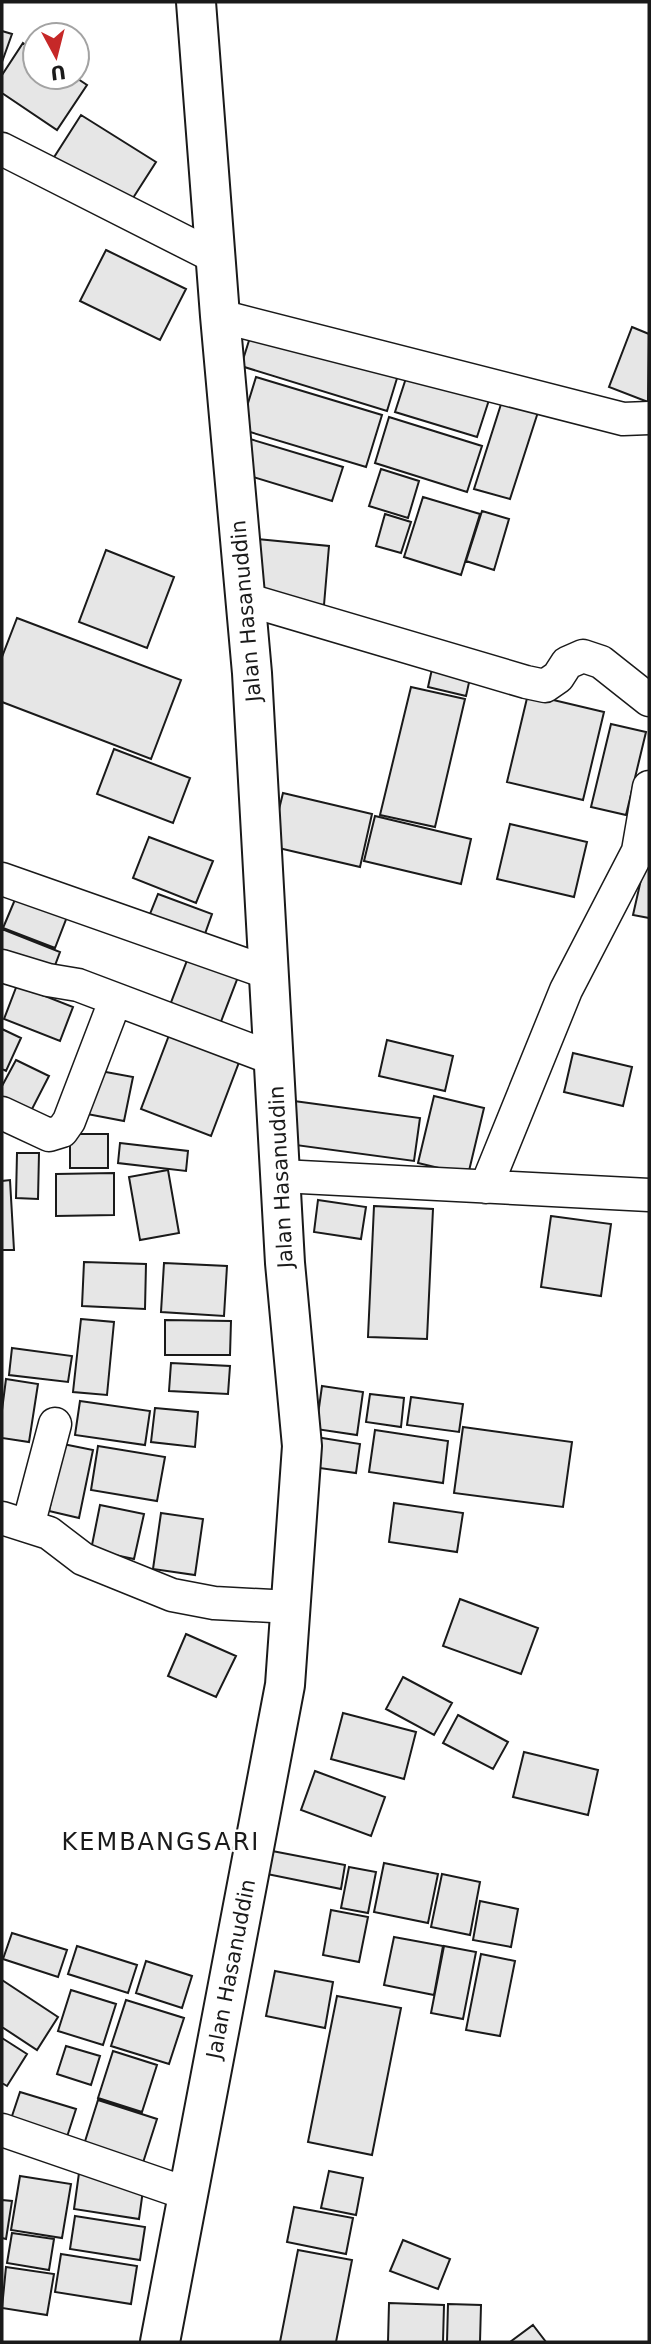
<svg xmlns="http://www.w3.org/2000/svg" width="651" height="2344" font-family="'DejaVu Sans',sans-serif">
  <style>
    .building { fill: #e6e6e6; stroke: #1a1a1a; stroke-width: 2 }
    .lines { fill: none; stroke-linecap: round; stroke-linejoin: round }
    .street-casing { stroke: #1a1a1a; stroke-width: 35 }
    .secondary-casing { stroke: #1a1a1a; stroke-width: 42 }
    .street { stroke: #fff; stroke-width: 32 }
    .secondary { stroke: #fff; stroke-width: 38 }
    .labels { text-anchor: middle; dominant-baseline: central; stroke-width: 5; stroke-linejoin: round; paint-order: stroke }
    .street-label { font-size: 21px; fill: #1a1a1a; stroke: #fff }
    .quarter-label { font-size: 24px; letter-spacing: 2px; fill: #1a1a1a; stroke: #fff }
  </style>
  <rect width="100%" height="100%" fill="#fff"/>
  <path class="building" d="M2,31l10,3 -10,28z
    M23,43l12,8v26h40l12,8 -30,45 -55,-37v-18z
    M81,115l75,47 -30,47 -75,-47z
    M106,250l80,39 -26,51 -80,-39z
    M632,327l17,7 -1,68 -39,-15z
    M252,331l146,44 -11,36 -146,-45z
    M407,375l82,25 -12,37 -82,-25z
    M256,377l126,38 -16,52 -126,-38z
    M503,398l36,11 -29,90 -36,-10z
    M389,417l93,29 -15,46 -92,-29z
    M250,439l93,28 -11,34 -92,-28z
    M381,469l38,12 -11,37 -39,-12z
    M423,497l57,17 -19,61 -57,-18z
    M482,511l27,8 -15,51 -28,-9z
    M385,514l26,8 -10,31 -25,-7z
    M257,539l72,7 -5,59 -73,-6z
    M106,550l68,27 -27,71 -68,-26z
    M17,618l164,62 -30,79 -149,-57v-45z
    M432,669l38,9 -4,18 -38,-9z
    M411,687l54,12 -30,128 -55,-12z
    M528,694l76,18 -21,88 -76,-18z
    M611,724l35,8 -20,83 -35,-8z
    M114,749l76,29 -17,45 -76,-29z
    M283,793l89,21 -12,53 -90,-21z
    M375,816l96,23 -10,45 -97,-23z
    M510,824l77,18 -13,55 -77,-18z
    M149,837l64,24 -17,42 -63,-25z
    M649,844v74l-16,-3z
    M19,890l51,19 -15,39 -52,-20z
    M158,894l54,20 -11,31 -55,-21z
    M2,929l58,23 -9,24 -49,-19z
    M191,950l50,19 -24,63 -50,-19z
    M17,985l56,22 -13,34 -56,-22z
    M2,1029l19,9 -15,33 -4,-2z
    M171,1030l70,27 -30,79 -70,-27z
    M387,1040l66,16 -8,35 -66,-15z
    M573,1053l59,14 -9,39 -59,-14z
    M16,1060l33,16 -19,37 -28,-13v-14z
    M95,1070l38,7 -9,44 -37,-7z
    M434,1096l50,12 -16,67 -50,-12z
    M294,1101l126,17 -6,43 -126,-17z
    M70,1134h38v34h-38z
    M120,1143l68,8 -2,20 -68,-8z
    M17,1153h22l-1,46 -22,-1z
    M168,1170l11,63 -39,7 -11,-63z
    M114,1173v42l-58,1v-42z
    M10,1180l4,70h-12v-69z
    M318,1200l48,7 -5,32 -47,-7z
    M374,1206l59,3 -6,130 -59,-2z
    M551,1216l60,8 -10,72 -60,-9z
    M84,1262l62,2 -1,45 -63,-3z
    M164,1263l63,3 -3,50 -63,-4z
    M81,1319l33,3 -7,73 -34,-3z
    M165,1320l66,1 -1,34h-65z
    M12,1348l60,8 -4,26 -59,-7z
    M171,1363l59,3 -2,28 -59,-3z
    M6,1379l32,5 -9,58 -27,-4v-28z
    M322,1386l41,6 -6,43 -41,-6z
    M370,1394l34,4 -3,29 -35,-5z
    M411,1397l52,7 -4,28 -52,-7z
    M80,1401l70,10 -5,34 -70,-10z
    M155,1408l43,4 -3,35 -44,-5z
    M463,1427l109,15 -9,65 -109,-14z
    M375,1430l73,11 -5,42 -74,-11z
    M316,1437l44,7 -4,29 -44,-6z
    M63,1444l30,6 -14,68 -30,-7z
    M98,1446l67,11 -8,44 -66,-11z
    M394,1503l69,10 -6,39 -68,-10z
    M100,1505l44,9 -10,45 -43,-9z
    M161,1513l42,6 -8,56 -42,-6z
    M460,1599l78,29 -17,46 -78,-28z
    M186,1634l50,22 -20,41 -48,-21z
    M403,1677l49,26 -18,32 -48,-26z
    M343,1713l73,19 -12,47 -73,-20z
    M458,1715l50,27 -15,27 -50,-26z
    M524,1752l74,18 -10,45 -75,-18z
    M315,1771l70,26 -14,39 -70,-26z
    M267,1850l78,15 -4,24 -79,-16z
    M384,1863l54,11 -10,49 -54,-11z
    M349,1867l27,5 -8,41 -27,-5z
    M442,1874l38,8 -10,53 -39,-8z
    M480,1901l38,8 -7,38 -38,-7z
    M331,1910l37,7 -9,45 -36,-7z
    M12,1933l55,17 -9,27 -55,-18z
    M394,1937l49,9 -9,49 -50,-10z
    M77,1946l60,19 -9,28 -60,-19z
    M444,1946l32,6 -13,67 -32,-6z
    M481,1954l34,7 -15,75 -34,-6z
    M146,1961l46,15 -10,32 -46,-15z
    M275,1971l58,11 -8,46 -59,-12z
    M2,1980l56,37 -21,33 -35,-23z
    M71,1990l45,14 -13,41 -45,-14z
    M337,1996l64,12 -29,147 -64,-13z
    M126,2000l58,18 -15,46 -58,-18z
    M2,2038l25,16 -20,32 -5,-3z
    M66,2046l34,10 -9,29 -34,-11z
    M113,2051l44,14 -15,47 -44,-14z
    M20,2092l56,17 -11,34 -56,-18z
    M98,2100l59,19 -17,53 -59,-18z
    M329,2171l34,7 -7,37 -35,-7z
    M79,2173l65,10 -5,36 -65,-10z
    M20,2176l51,8 -9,54 -51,-8z
    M2,2200l10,1 -6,38 -4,-1z
    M294,2207l59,11 -7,36 -59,-12z
    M75,2216l70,11 -5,33 -70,-11z
    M12,2233l42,6 -5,31 -42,-7z
    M403,2240l47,19 -12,30 -48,-18z
    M298,2250l54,10 -16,82h-56z
    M61,2254l76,12 -6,38 -76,-12z
    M6,2267l48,7 -7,41 -45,-7z
    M389,2303l55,2 -1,37h-55z
    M448,2304l33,1 -1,37h-33z
    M533,2325l13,17h-36z"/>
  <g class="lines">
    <g class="street-casing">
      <path id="street" d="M2,149l213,108
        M220,316l403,103 26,-1
        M245,599l281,83 19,4 13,-9 9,-14 16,-7 18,6 48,38
        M2,879l267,94
        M2,966l46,14 30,5 196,74
        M2,1113l47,22 13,-4 7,-10 46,-120
        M281,1176l368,19
        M486,1187l80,-197 72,-139 11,-64
        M2,1518l47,15 34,26 89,36 42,8 77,4
        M28,1526l27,-102
        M2,2130l186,64"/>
    </g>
    <g class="secondary-casing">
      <path id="secondary" d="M160,2342l125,-657 17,-239 -17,-183 -33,-590 -32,-357 -24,-314"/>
    </g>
    <use href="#street" class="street"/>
    <use href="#secondary" class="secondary"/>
  </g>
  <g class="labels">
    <g class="street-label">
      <text transform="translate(246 611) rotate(-95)">Jalan Hasanuddin</text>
      <text transform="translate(281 1177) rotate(-93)">Jalan Hasanuddin</text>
      <text transform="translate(231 1969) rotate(-79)">Jalan Hasanuddin</text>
    </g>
    <g class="quarter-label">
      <text x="161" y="1842">KEMBANGSARI</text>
    </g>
  </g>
  <rect width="651" height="2344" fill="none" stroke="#1a1a1a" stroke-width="7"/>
  <g transform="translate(56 56) rotate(173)"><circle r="33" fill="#ffffff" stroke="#a3a3a3" stroke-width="2"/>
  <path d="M0-5L12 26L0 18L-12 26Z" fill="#c62828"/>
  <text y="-10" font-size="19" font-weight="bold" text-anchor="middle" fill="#1a1a1a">U</text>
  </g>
</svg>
